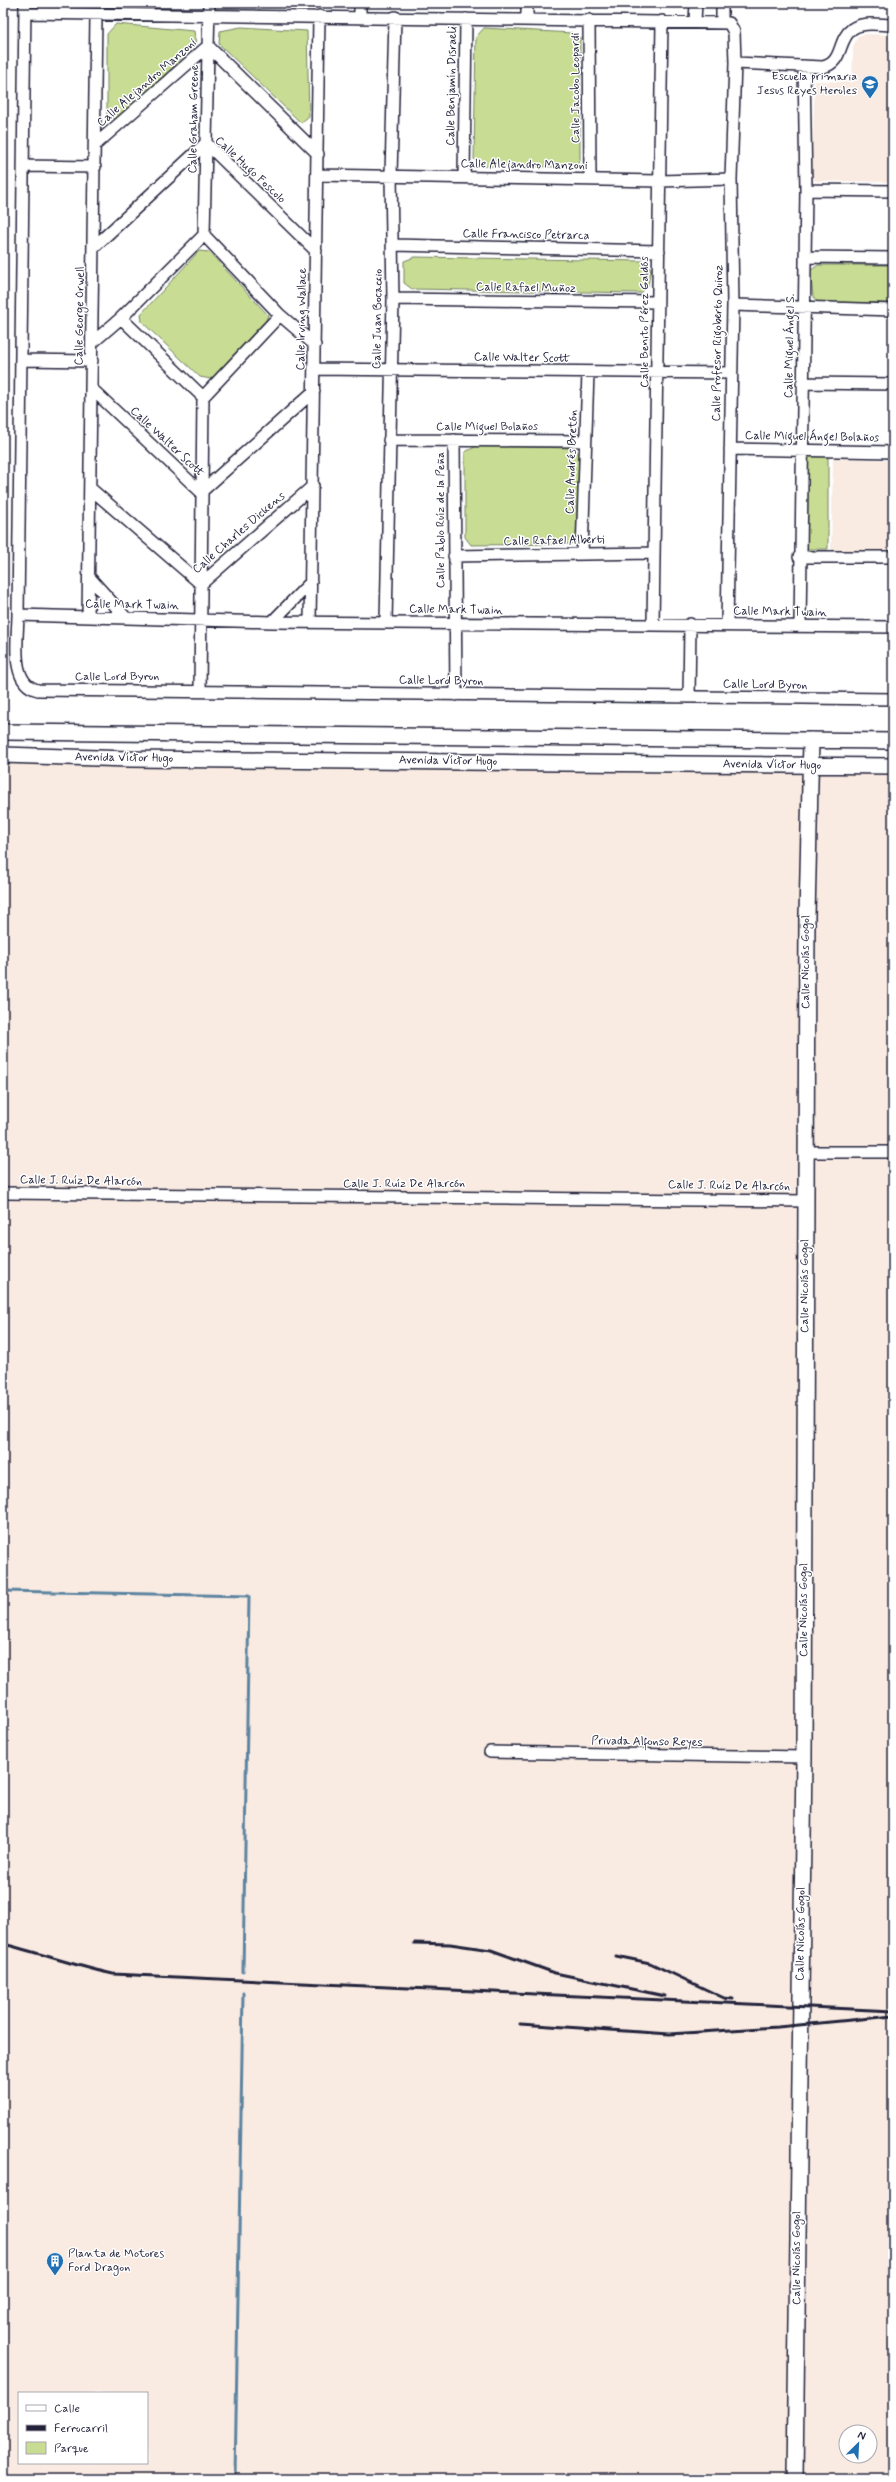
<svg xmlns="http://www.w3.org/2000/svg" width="896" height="2482" font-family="Mynerve,sans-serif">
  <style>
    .built { fill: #f9ebe2; fill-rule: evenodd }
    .green { fill: #c8dd93; stroke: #758067 }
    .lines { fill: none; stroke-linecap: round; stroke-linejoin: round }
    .stream { stroke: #5c83a0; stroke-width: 3 }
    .street-casing { stroke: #22223b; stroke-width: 14 }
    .secondary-casing { stroke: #22223b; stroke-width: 18 }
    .street { stroke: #fff; stroke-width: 11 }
    .secondary { stroke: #fff; stroke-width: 15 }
    .rail { stroke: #22223b; stroke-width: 3 }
    .labels { text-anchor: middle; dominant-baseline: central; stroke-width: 3; stroke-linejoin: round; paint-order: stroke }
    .poi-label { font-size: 12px; fill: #22223b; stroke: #fff; text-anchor: end }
    .street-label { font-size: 12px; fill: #22223b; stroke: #fff }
  </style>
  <rect width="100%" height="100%" fill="#fff"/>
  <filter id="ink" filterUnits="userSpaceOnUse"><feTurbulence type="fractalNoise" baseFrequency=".025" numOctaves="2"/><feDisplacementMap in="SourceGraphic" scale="8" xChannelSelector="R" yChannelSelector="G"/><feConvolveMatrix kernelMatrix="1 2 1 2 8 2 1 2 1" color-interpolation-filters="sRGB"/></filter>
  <g filter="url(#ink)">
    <path class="built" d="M866,34l27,1v147l-78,-1 -4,-6 4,-94 37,1 1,-35 5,-11z
      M833,458l60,2v94l-62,-3z
      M3,764l890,2v1713h-890zM19,2393h128v70h-128zM846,2432h24v24h-24z"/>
    <path class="green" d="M116,24l78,7 2,14 -79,75 -10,-5v-81z
      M241,27l66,4 2,85 -8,7 -82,-79 1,-13z
      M484,28l88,5 8,4v124l-5,6 -95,-1 -6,-7 2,-122z
      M199,251l10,1 59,63 -2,5 -55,59 -11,-2 -58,-55 -1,-8z
      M415,257l228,4 8,7 -3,18 -7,7 -229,-4 -8,-6v-22z
      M818,265h75v38l-76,-1 -4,-6 -3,-25z
      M477,446l97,2 5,6 -3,85 -5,5 -100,1 -6,-8v-85z
      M804,456h24v93h-25z"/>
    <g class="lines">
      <path class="stream" d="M3,1591l246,5 -6,376
        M235,2479l8,-486"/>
      <g class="street-casing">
        <path id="street" d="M25,3l-7,612c0,22 -9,69 20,75l855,9
          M527,3v17
          M25,13l704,10 5,9 1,31 -4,116 2,126 -6,319
          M360,17v-14
          M589,20l1,159
          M695,21l1,-18
          M722,22v-19
          M735,63l88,4c21,-5 14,-27 29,-38 10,-8 29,-4 41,-4
          M95,145l113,-99 110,108
          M23,166l72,1
          M317,175l343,6 71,-2
          M464,177l2,-158
          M806,190l87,1
          M204,235l76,80 35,30
          M393,245l266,6
          M94,247l112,-104 110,108
          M805,257l88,1
          M393,299l265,3
          M733,305l160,5
          M121,318l82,79
          M92,343l29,-25 83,-83 5,-232
          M23,360l69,1
          M314,369l416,4
          M802,383l91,1
          M92,389l109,103 113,-101
          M389,440l196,1
          M454,440l2,255
          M730,449l163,3
          M91,489l110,95 112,-98
          M582,553l6,-181
          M454,556l200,-3
          M799,557h94
          M89,577l37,41
          M18,615l254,7 621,5
          M88,617l8,-603
          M272,622l39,-40
          M310,622l9,-606
          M386,622l7,-323 -2,-124 4,-158
          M653,624l9,-603
          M800,626l6,-436 -2,-124
          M200,691l3,-294 77,-82
          M689,697l1,-73
          M806,1152h87
          M3,1193l803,8
          M490,1752l314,5"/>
      </g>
      <g class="secondary-casing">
        <path id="secondary" d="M3,732l890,9
          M3,755l126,4 764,7
          M795,2479l9,-722 3,-841 4,-176"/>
      </g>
      <use href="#street" class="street"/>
      <use href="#secondary" class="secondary"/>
      <path class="rail" d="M414,1943l36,1 41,6 64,23 110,23
        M3,1944c37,9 73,22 110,30l780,37
        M616,1956l34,7 74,35 9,1
        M520,2024l150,10 108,-7 115,-11"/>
    </g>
  </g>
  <defs>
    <g id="school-pin" transform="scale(0.9)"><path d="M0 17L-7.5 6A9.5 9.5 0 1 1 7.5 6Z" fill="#1f6fb2" stroke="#fff"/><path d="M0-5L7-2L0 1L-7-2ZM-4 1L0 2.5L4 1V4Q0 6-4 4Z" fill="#fff"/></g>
    <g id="building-pin" transform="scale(0.9)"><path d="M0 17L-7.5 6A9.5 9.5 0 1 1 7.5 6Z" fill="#1f6fb2" stroke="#fff"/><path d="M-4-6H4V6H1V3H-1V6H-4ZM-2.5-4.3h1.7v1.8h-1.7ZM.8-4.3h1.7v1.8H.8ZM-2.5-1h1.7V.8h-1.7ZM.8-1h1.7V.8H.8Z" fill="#fff"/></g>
  </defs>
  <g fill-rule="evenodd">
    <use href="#school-pin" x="870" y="84"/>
    <use href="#building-pin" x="55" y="2261"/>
  </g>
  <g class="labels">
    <g class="poi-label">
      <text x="857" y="77">Escuela primaria<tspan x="857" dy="14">Jesus Reyes Heroles</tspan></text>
      <text x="68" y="2254" text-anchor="start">Planta de Motores<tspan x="68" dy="14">Ford Dragon</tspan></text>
    </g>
    <g class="street-label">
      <text transform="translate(147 83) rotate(-41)">Calle Alejandro Manzoni</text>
      <text transform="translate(452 86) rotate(-89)">Calle Benjamín Disraeli</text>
      <text transform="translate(576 88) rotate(-90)">Calle Jacobo Leopardi</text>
      <text transform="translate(194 119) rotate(-89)">Calle Graham Greene</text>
      <text transform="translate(524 165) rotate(1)">Calle Alejandro Manzoni</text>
      <text transform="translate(250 170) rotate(43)">Calle Hugo Foscolo</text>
      <text transform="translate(526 235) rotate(1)">Calle Francisco Petrarca</text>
      <text transform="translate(526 288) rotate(1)">Calle Rafael Muñoz</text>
      <text transform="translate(80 316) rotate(-89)">Calle George Orwell</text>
      <text transform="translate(302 319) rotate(-89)">Calle Irving Wallace</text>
      <text transform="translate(378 319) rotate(-89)">Calle Juan Bocaccio</text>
      <text transform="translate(645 322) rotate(-90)">Calle Benito Pérez Galdós</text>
      <text transform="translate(718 343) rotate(-89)">Calle Profesor Rigoberto Quiroz</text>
      <text transform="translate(790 346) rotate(-89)">Calle Miguel Ángel S.</text>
      <text transform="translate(522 358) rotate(1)">Calle Walter Scott</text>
      <text x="487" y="427">Calle Miguel Bolaños</text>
      <text transform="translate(812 437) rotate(1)">Calle Miguel Ángel Bolaños</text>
      <text transform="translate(167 442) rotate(43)">Calle Walter Scott</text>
      <text transform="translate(572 462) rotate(-88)">Calle Andrés Bretón</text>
      <text transform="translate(441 520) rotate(-90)">Calle Pablo Ruíz de la Peña</text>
      <text transform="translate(239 533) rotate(-41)">Calle Charles Dickens</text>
      <text transform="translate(554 541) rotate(-1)">Calle Rafael Alberti</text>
      <text transform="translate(132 605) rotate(1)">Calle Mark Twain</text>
      <text transform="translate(456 610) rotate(1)">Calle Mark Twain</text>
      <text transform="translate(780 612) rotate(1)">Calle Mark Twain</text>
      <text x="117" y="677">Calle Lord Byron</text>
      <text transform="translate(441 681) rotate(1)">Calle Lord Byron</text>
      <text transform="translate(765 685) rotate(1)">Calle Lord Byron</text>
      <text transform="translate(124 758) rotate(1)">Avenida Víctor Hugo</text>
      <text transform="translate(448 761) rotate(1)">Avenida Víctor Hugo</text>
      <text transform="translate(772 765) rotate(1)">Avenida Víctor Hugo</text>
      <text transform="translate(806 962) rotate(-90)">Calle Nicolás Gogol</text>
      <text transform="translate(81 1181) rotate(1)">Calle J. Ruíz De Alarcón</text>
      <text x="404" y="1184">Calle J. Ruíz De Alarcón</text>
      <text transform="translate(729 1186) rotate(1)">Calle J. Ruíz De Alarcón</text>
      <text transform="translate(805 1286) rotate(-90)">Calle Nicolás Gogol</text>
      <text transform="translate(804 1610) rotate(-90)">Calle Nicolás Gogol</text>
      <text transform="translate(647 1742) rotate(1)">Privada Alfonso Reyes</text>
      <text transform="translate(801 1934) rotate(-89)">Calle Nicolás Gogol</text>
      <text transform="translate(797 2258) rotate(-90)">Calle Nicolás Gogol</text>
    </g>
  </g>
  <rect width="896" height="2482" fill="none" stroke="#fff" stroke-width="16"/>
  <rect x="8" y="8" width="880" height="2466" fill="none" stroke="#22223b" stroke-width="1.5" filter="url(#ink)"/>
  <rect x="18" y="2392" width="130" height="72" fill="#ffffff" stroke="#a7a7b1"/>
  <rect x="26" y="2405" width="20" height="6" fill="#ffffff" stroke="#a7a7b1"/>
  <text x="54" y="2412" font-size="12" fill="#22223b">Calle</text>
  <rect x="26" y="2425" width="20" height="6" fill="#22223b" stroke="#a7a7b1"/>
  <text x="54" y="2432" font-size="12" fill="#22223b">Ferrocarril</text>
  <rect x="26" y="2442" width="20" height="12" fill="#c8dd93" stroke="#a7a7b1"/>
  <text x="54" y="2452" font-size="12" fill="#22223b">Parque</text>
  <g transform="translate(858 2444) rotate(24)"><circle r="19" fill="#ffffff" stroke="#a7a7b1"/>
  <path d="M0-3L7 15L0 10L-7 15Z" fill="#1f6fb2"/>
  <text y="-6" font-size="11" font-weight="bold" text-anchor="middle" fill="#22223b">N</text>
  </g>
</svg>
